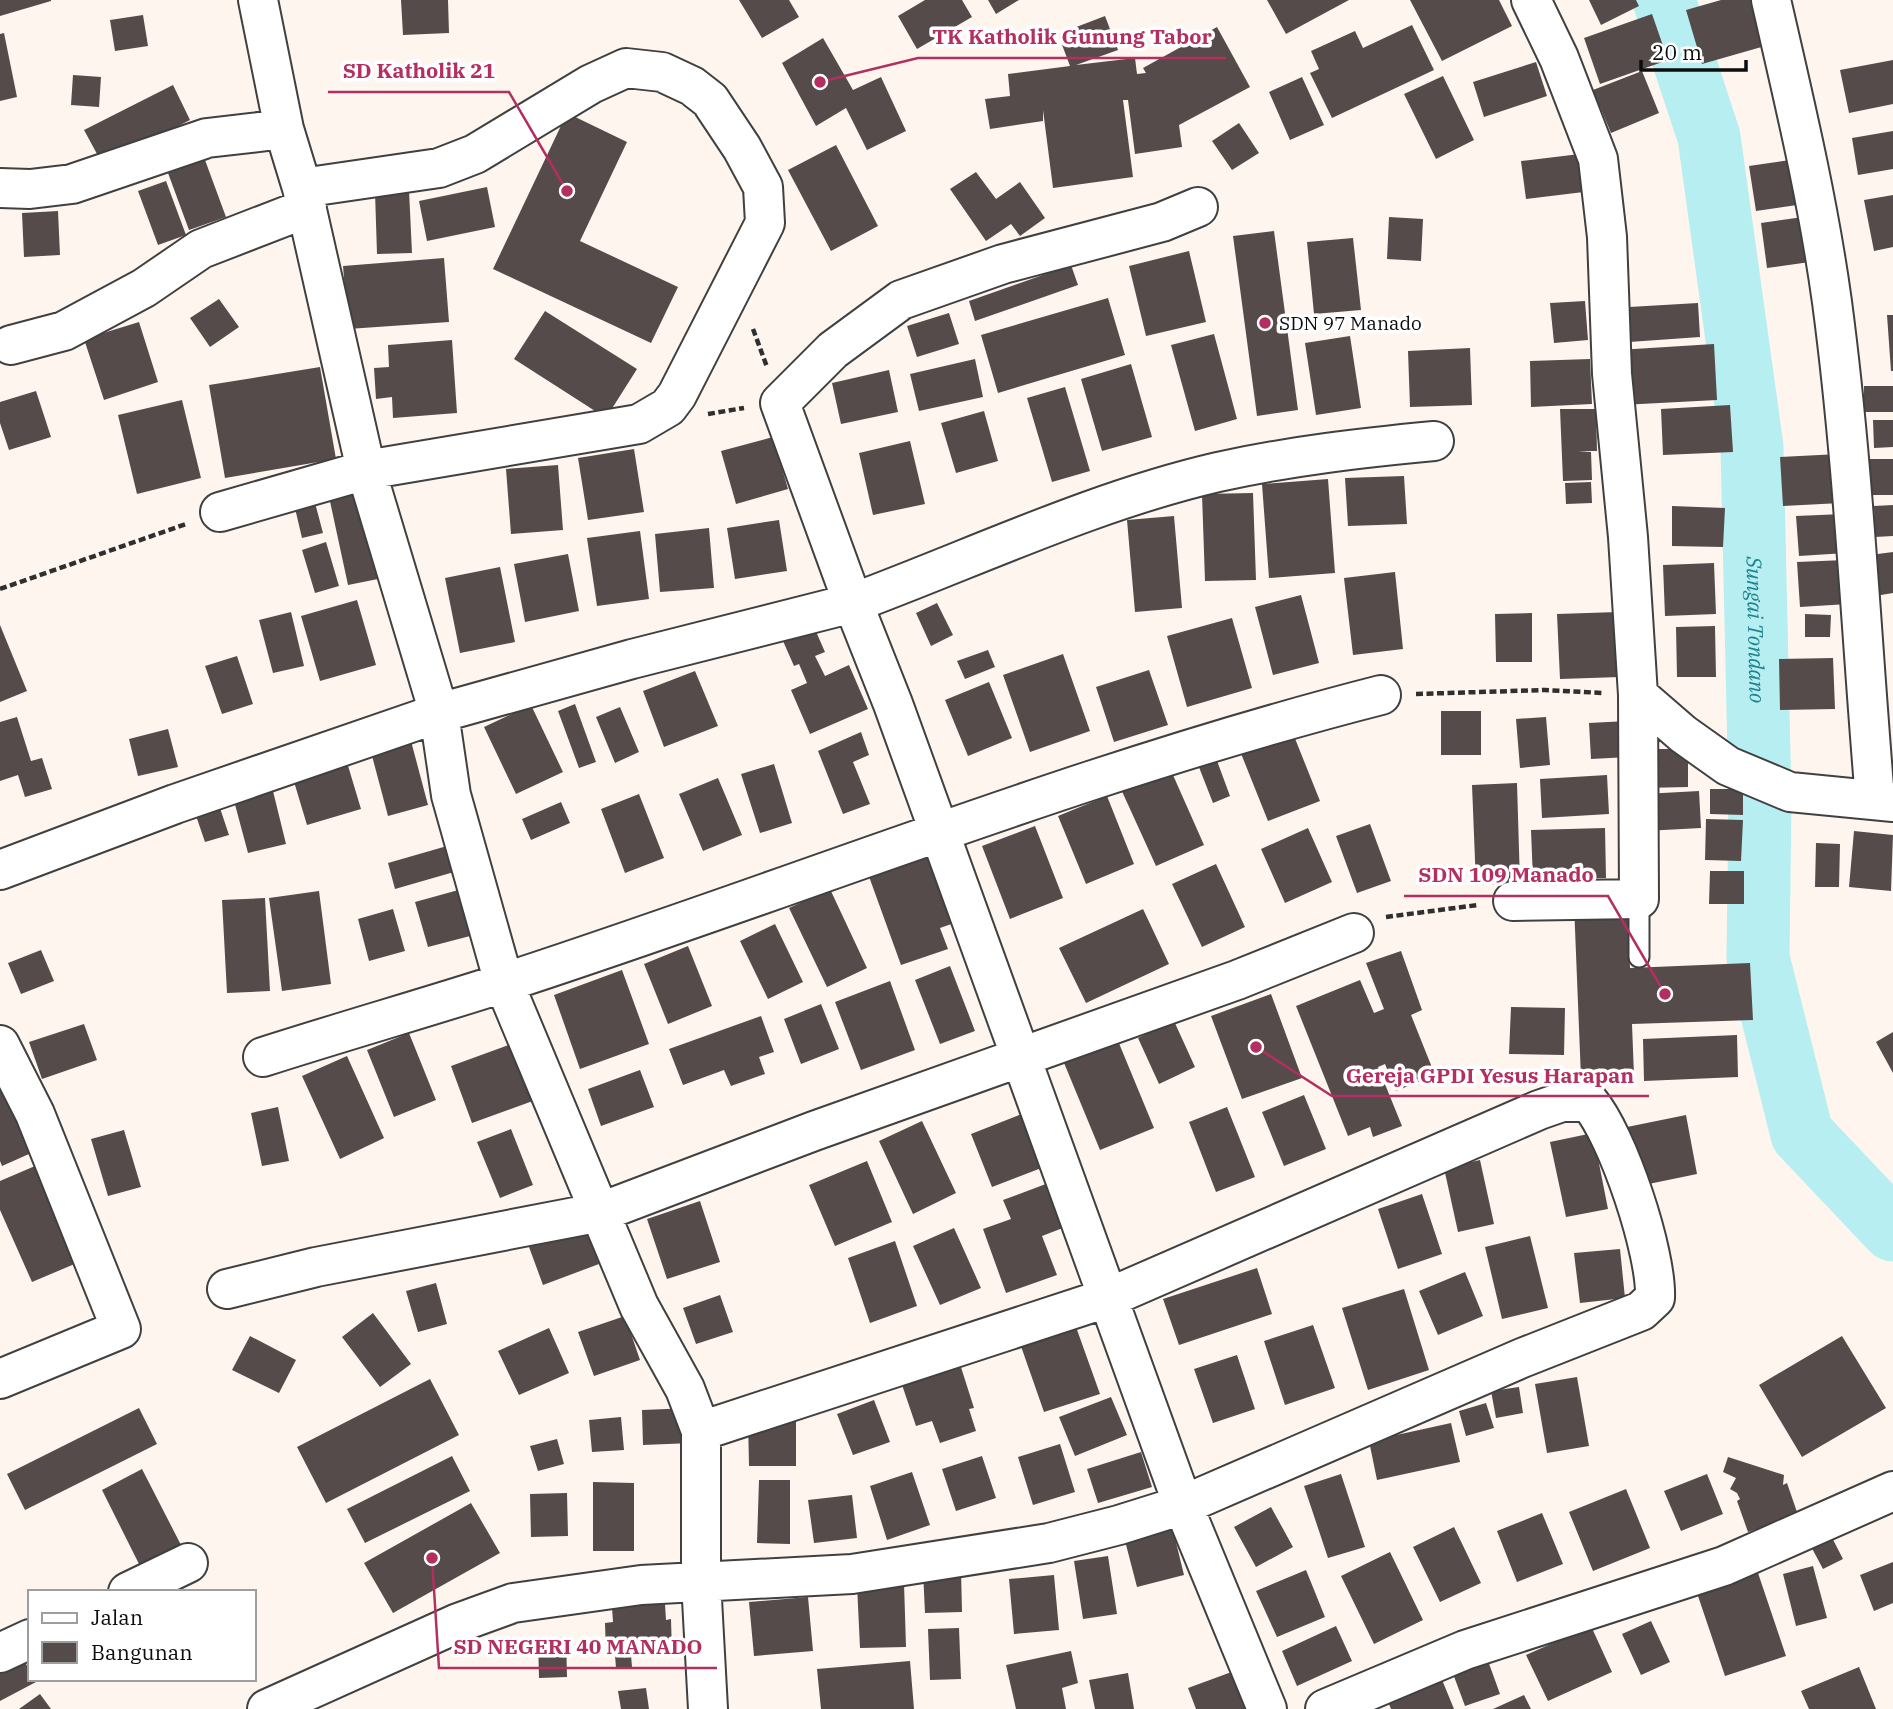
<svg xmlns="http://www.w3.org/2000/svg" width="1893" height="1709" font-family="'IBM Plex Serif',serif">
  <style>
    .lines { fill: none; stroke-linecap: round; stroke-linejoin: round }
    .river { stroke: #b6eef1; stroke-width: 63 }
    .building { fill: #554b4a }
    .service-casing { stroke: #404040; stroke-width: 23 }
    .minor-casing { stroke: #404040; stroke-width: 42 }
    .path { stroke: #2f2f2f; stroke-width: 4.5; stroke-dasharray: 7 3.5; stroke-linecap: butt }
    .service { stroke: #fff; stroke-width: 19 }
    .minor { stroke: #fff; stroke-width: 38 }
    .poi-dot { fill: #b32f60; stroke: #fff; stroke-width: 2.5 }
    .labels { text-anchor: middle; dominant-baseline: central; stroke-width: 7; stroke-linejoin: round; paint-order: stroke }
    .poi-label { font-size: 19px; fill: #0d0d0d; stroke: #fff; text-anchor: start }
    .water-label { font-size: 21px; font-style: italic; fill: #1e828e; stroke: #fff }
    .leader { fill: none; stroke: #b32f60; stroke-width: 2.5 }
    .callout-dot { fill: #b32f60; stroke: #fff; stroke-width: 2.5 }
    .callout-label { font-size: 21px; text-anchor: middle; font-weight: bold; fill: #b32f60; stroke: #fff; stroke-width: 7; stroke-linejoin: round; paint-order: stroke }
  </style>
  <rect width="100%" height="100%" fill="#fef6ee"/>
  <g class="lines">
    <path class="river" id="s1" d="M1664,0l45,137 43,310 8,350 -2,161 44,176 91,96"/>
  </g>
  <path class="building" d="M0,0h51v1l-51,15z
    M401,0h47l1,33 -46,2z
    M739,0h50l10,17 -37,21z
    M925,0h37l10,17 -55,32 -19,-33z
    M988,0h31l-23,14z
    M1267,0h82l-63,34z
    M1410,0h89l13,26 -70,35z
    M1589,0h47l3,6 -38,19z
    M1721,0h31l13,46 -63,18 -16,-54z
    M1652,14l16,46 -68,24 -16,-46z
    M143,15l5,31 -33,5 -5,-31z
    M1105,16l13,34 -42,15 59,-7 2,16 9,-1 -3,-5 74,-41 33,60 -71,38 3,22 -47,7 -7,-54h-5l10,77 -80,11 -10,-78v11l-53,8 -5,-30 25,-3 -2,-22 62,-8 -12,-32z
    M1412,25l22,45 -102,48 -22,-45 9,-4 -8,-18 44,-20 8,17z
    M4,33l13,64 -17,4v-67z
    M823,38l30,52 28,-13 25,54 -39,19 -21,-42 -30,18 -34,-63z
    M1893,60v44l-44,9 -9,-43z
    M1536,62l11,34 -63,21 -11,-35z
    M1642,71l17,42 -48,20 -18,-43z
    M73,75l28,2 -2,30 -28,-2z
    M1443,76l31,64 -38,19 -32,-65z
    M1302,77l22,48 -34,15 -21,-48z
    M173,85l17,35 -87,45 -19,-35z
    M567,113l60,29 -47,99 98,46 -27,56 -158,-74z
    M1239,123l20,30 -27,17 -20,-29z
    M1893,131v38l-35,6 -6,-37z
    M836,145l42,81 -47,25 -43,-81z
    M1588,153l4,38 -66,8 -5,-38z
    M1797,159l7,45 -48,7 -7,-45z
    M205,160l21,57 -37,13 -21,-57z
    M976,172l20,27 24,-17 25,36 -25,18 -9,-12 -25,17 -36,-52z
    M166,181l20,54 -28,10 -20,-54z
    M487,187l8,40 -68,14 -8,-40z
    M409,190l3,63 -35,1 -2,-62z
    M1893,195v52l-19,4 -10,-51z
    M58,211l2,44 -36,2 -2,-44z
    M1810,216l7,45 -50,7 -6,-45z
    M1389,217l34,2 -2,42 -34,-2z
    M1274,231l24,179 -41,6 -24,-180z
    M1353,238l8,72 -47,4 -7,-72z
    M1189,251l17,71 -60,14 -17,-70z
    M444,258l5,64 -101,7 -5,-63z
    M1071,265l7,20 -103,36 -6,-20z
    M1108,298l17,57 -127,38 -17,-58z
    M219,299l20,28 -29,20 -20,-29z
    M1585,301l3,39 -34,3 -4,-40z
    M1698,303l2,34 -85,6 -3,-35z
    M545,311l92,58 -31,49 -92,-59z
    M949,313l10,31 -42,13 -10,-31z
    M1887,315h6v56h-2z
    M139,322l19,60 -54,18 -20,-61z
    M1214,334l23,85 -42,12 -24,-86z
    M1350,336l11,72 -45,7 -11,-72z
    M452,340l5,73 -64,5 -1,-21 -16,2 -2,-31 15,-1 -1,-22z
    M1714,344l3,56 -96,5 -3,-55z
    M1470,348l2,57 -62,2 -2,-56z
    M975,359l8,38 -64,14 -9,-37z
    M1590,359l2,45 -61,3 -1,-46z
    M1131,364l21,73 -50,14 -21,-72z
    M320,367l16,92 -111,19 -16,-93z
    M889,370l9,42 -57,12 -9,-41z
    M1864,386h29v26h-29z
    M1065,387l25,84 -38,11 -25,-84z
    M36,391l15,46 -42,13 -9,-27v-21z
    M182,400l19,78 -64,16 -19,-79z
    M1730,405l3,47 -70,3 -2,-46z
    M1560,409h36l1,42h-19l13,1 1,28 -29,1z
    M984,411l14,50 -42,12 -15,-50z
    M1873,420h20v27l-19,1z
    M773,437l15,52 -52,15 -15,-53z
    M910,441l15,63 -52,11 -14,-62z
    M634,449l10,63 -56,8 -10,-62z
    M1839,454l2,49 -58,3 -3,-49z
    M1868,459h25v36h-25z
    M558,465l5,65 -52,4 -5,-65z
    M1404,476l3,48 -59,2 -3,-48z
    M1328,479l7,94 -66,5 -7,-94z
    M1591,482l1,21 -26,1 -1,-21z
    M363,485l20,93 -35,7 -20,-93z
    M1253,493l3,87 -51,1 -3,-87z
    M314,499l9,34 -21,5 -8,-34z
    M1893,505v31l-18,1 -1,-31z
    M1672,506l53,2 -2,39 -51,-1z
    M1843,514l3,39 -47,3 -3,-40z
    M1174,516l8,92 -47,4 -8,-92z
    M779,520l8,51 -52,8 -8,-51z
    M709,528l5,60 -54,4 -5,-58z
    M640,531l9,68 -52,7 -10,-68z
    M326,542l13,44 -24,7 -13,-43z
    M1893,552v41l-18,3 -5,-41z
    M568,554l11,57 -54,11 -11,-58z
    M1845,560l3,44 -48,3 -3,-45z
    M1714,563l2,51 -51,2 -2,-51z
    M500,567l15,75 -55,11 -15,-75z
    M1395,572l8,77 -50,6 -9,-77z
    M1301,595l18,68 -46,12 -18,-68z
    M357,600l19,65 -56,16 -19,-65z
    M937,603l16,32 -22,11 -15,-33z
    M291,612l13,54 -31,7 -14,-53z
    M1618,612l2,65 -60,2 -3,-65z
    M1532,613v49h-36l-1,-48z
    M1805,614l26,1 -1,22h-25z
    M1232,618l20,70 -65,19 -20,-71z
    M0,625l27,66 -27,11z
    M1715,626l1,51h-39l-1,-50z
    M814,627l11,25 -10,4 10,20 24,-11 19,44 -58,25 -19,-44 16,-7 -8,-19 -5,2 -11,-25z
    M988,650l7,17 -30,12 -8,-18z
    M1063,654l27,77 -60,21 -27,-77z
    M237,656l16,48 -31,10 -17,-48z
    M1833,658l2,51 -55,1 -1,-51z
    M1149,670l19,55 -54,17 -18,-55z
    M695,671l23,55 -54,21 -21,-56z
    M989,682l23,56 -44,18 -23,-56z
    M575,704l21,58 -17,6 -21,-57z
    M531,705l32,67 -47,22 -32,-67z
    M620,707l19,45 -24,11 -19,-46z
    M1441,711h40v44h-40z
    M17,717l14,44 11,-3 10,31 -27,8 -7,-22 -18,6v-59z
    M1546,717l4,48 -30,3 -4,-49z
    M1627,721l2,36 -38,2 -2,-36z
    M168,729l10,38 -40,9 -9,-37z
    M1292,731l28,70 -52,20 -28,-70z
    M861,732l8,23 -16,7 17,42 -27,10 -25,-63z
    M411,741l17,64 -40,11 -17,-64z
    M343,749l18,60 -54,16 -18,-60z
    M1643,749h45v38l-45,1z
    M1213,750l17,46 -17,7 -18,-46z
    M774,764l18,59 -32,10 -19,-59z
    M1169,766l35,79 -48,21 -36,-79z
    M1607,775l2,39 -67,4 -2,-39z
    M718,778l24,57 -39,16 -24,-57z
    M1517,783l3,100 -44,2 -4,-100z
    M272,787l14,57 -38,9 -15,-56z
    M1710,789h33v26l-33,-1z
    M1699,791l2,37 -56,3 -1,-37z
    M639,794l25,64 -39,15 -24,-64z
    M1107,796l27,68 -48,20 -28,-68z
    M217,799l12,36 -24,7 -12,-35z
    M561,802l9,21 -39,17 -9,-21z
    M1706,819l37,1 -2,41 -36,-1z
    M1370,824l21,57 -34,12 -21,-57z
    M1035,826l28,72 -53,21 -28,-73z
    M1308,828l24,54 -47,21 -24,-54z
    M1605,828l1,50 -73,2 -2,-50z
    M1854,831l39,4 -2,56 -42,-4z
    M1816,843l24,1 -1,43h-24z
    M941,844l16,78 -17,6 8,21 -47,16 -34,-94z
    M447,846l7,26 -59,17 -7,-26z
    M1216,864l29,63 -43,20 -30,-63z
    M1710,871h34v33h-35z
    M462,889l12,46 -46,12 -13,-45z
    M830,889l37,79 -40,19 -38,-79z
    M319,891l12,93 -49,7 -13,-93z
    M265,898l5,93 -43,2 -5,-93z
    M1628,902l2,66 120,-5 3,57 -121,4 2,52 -53,2 -7,-174z
    M393,909l12,42 -36,10 -11,-42z
    M1143,909l26,55 -83,39 -27,-55z
    M775,924l28,58 -35,17 -28,-58z
    M688,946l24,60 -44,18 -24,-60z
    M41,950l13,31 -33,13 -13,-31z
    M1401,951l21,59 -11,5 24,60 -39,16 -11,-27 -7,3 24,59 -29,11 -3,-10 -22,9 -52,-130 64,-26 14,33 10,-4 -18,-46z
    M950,966l25,65 -35,13 -25,-64z
    M622,970l27,74 -69,25 -26,-74z
    M890,981l25,69 -54,20 -26,-68z
    M1271,994l31,84 -60,21 -31,-83z
    M821,1004l18,45 -38,15 -17,-45z
    M1511,1007l54,1 -1,47 -55,-1z
    M761,1016l13,36 -15,5 6,17 -34,12 -7,-16 -41,15 -14,-36z
    M1174,1021l21,46 -36,17 -21,-46z
    M84,1024l13,36 -55,19 -13,-37z
    M1893,1032v41l-17,-31z
    M409,1033l27,67 -42,17 -27,-67z
    M1737,1035l1,42 -94,4 -1,-42z
    M1116,1036l38,92 -54,22 -38,-92z
    M520,1041l21,57 -69,25 -21,-57z
    M347,1056l37,82 -44,21 -38,-83z
    M0,1069l38,81 -36,16 -2,-5z
    M640,1070l14,37 -53,19 -13,-37z
    M1304,1095l22,54 -42,17 -22,-54z
    M278,1107l11,54 -27,5 -11,-53z
    M1227,1107l28,70 -39,15 -27,-70z
    M1022,1114l22,53 -52,20 -21,-53z
    M1686,1115l11,59 -58,12 -12,-59z
    M922,1121l34,72 -43,21 -34,-73z
    M511,1129l22,56 -33,13 -23,-56z
    M124,1130l17,57 -33,9 -17,-57z
    M1593,1133l15,76 -42,8 -16,-75z
    M1480,1160l14,64 -36,8 -14,-64z
    M867,1161l25,61 -57,24 -26,-61z
    M42,1163l42,97 -52,22 -32,-72v-29z
    M1051,1182l17,44 -26,10 15,39 -51,18 -23,-64 28,-10 -8,-19z
    M1422,1194l20,60 -44,15 -20,-60z
    M700,1201l20,61 -53,17 -20,-60z
    M585,1227l14,37 -56,21 -14,-38z
    M954,1228l27,60 -41,17 -27,-59z
    M1530,1236l18,72 -46,11 -17,-72z
    M895,1241l22,65 -47,17 -22,-65z
    M1620,1249l5,49 -45,5 -6,-50z
    M1257,1268l15,46 -93,31 -16,-46z
    M1465,1272l18,44 -45,19 -19,-44z
    M436,1283l11,41 -29,8 -12,-41z
    M1404,1289l25,81 -61,20 -26,-82z
    M720,1295l13,37 -37,12 -13,-36z
    M373,1313l38,51 -31,23 -38,-50z
    M1071,1313l29,81 -56,18 -28,-80z
    M625,1316l15,44 -46,16 -16,-44z
    M1313,1325l22,63 -50,17 -21,-64z
    M549,1328l20,45 -50,22 -21,-44z
    M250,1336l46,24 -17,33 -47,-23z
    M1842,1336l44,72 -84,49 -43,-72z
    M1237,1355l18,54 -42,14 -19,-54z
    M959,1361l15,47 -5,1 7,22 -36,12 -8,-22 -16,5 -16,-47z
    M1577,1377l12,69 -42,7 -12,-69z
    M430,1379l29,56 -133,68 -29,-56z
    M1519,1387l4,26 -27,5 -5,-27z
    M1111,1397l16,38 -52,21 -16,-39z
    M874,1400l16,42 -37,13 -16,-41z
    M1486,1403l8,25 -28,8 -7,-25z
    M139,1408l18,36 -132,66 -18,-36z
    M691,1408l1,35 -49,2 -1,-35z
    M621,1417l3,33 -32,2 -3,-32z
    M748,1419h48v47h-47z
    M1451,1423l9,39 -83,18 -8,-39z
    M557,1439l7,25 -26,7 -8,-25z
    M1060,1444l15,48 -42,13 -15,-48z
    M1141,1452l11,35 -54,16 -11,-34z
    M452,1456l18,35 -105,52 -18,-34z
    M982,1456l14,42 -40,13 -14,-42z
    M1728,1457l56,18 -1,10 4,-2 11,32 -50,17 -11,-31 3,-2 -3,-6 -7,-4 6,-11 -13,-6z
    M142,1469l39,76 -41,21 -38,-76z
    M912,1472l18,53 -43,15 -17,-54z
    M1341,1474l24,73 -37,11 -24,-72z
    M1707,1474l16,40 -42,17 -17,-40z
    M759,1480h31v64l-33,-1z
    M593,1482l41,1v68h-41z
    M1626,1489l24,59 -57,23 -24,-59z
    M567,1493l1,43 -37,1 -1,-43z
    M852,1495l5,43 -43,5 -6,-43z
    M471,1503l29,50 -107,60 -29,-50z
    M1271,1507l22,40 -37,20 -22,-40z
    M1542,1513l21,51 -46,18 -20,-51z
    M1172,1526l12,49 -47,12 -13,-50z
    M1454,1527l27,56 -41,19 -27,-55z
    M1827,1528l16,31 -20,10 -16,-30z
    M1390,1552l33,68 -49,24 -33,-68z
    M1108,1556l9,58 -34,5 -9,-58z
    M1893,1562v41l-19,8 -14,-36z
    M1813,1566l14,52 -31,8 -13,-52z
    M961,1570l1,42 -37,1 -2,-42z
    M1306,1570l19,47 -48,20 -21,-46z
    M1758,1573l28,83 -61,20 -28,-83z
    M1054,1575l5,55 -45,4 -5,-55z
    M904,1583l2,64 -46,1 -3,-63z
    M654,1589l2,16 9,-1 1,16 5,-1 1,34 -41,2 1,12 -16,1 -1,-13 -9,1 -1,-33 8,-1 -1,-15z
    M808,1597l5,54 -59,5 -5,-54z
    M1651,1621l19,41 -29,13 -19,-41z
    M1336,1626l16,35 -55,25 -15,-35z
    M1591,1626l21,46 -64,29 -22,-46z
    M959,1628l2,51 -31,1 -2,-51z
    M566,1637l1,40 -28,1 -1,-40z
    M1071,1651l7,32 -16,5 4,21h-50l-10,-44z
    M21,1655l9,16v8l6,3 -36,19v-36z
    M1487,1658l13,36 -35,12 -13,-35z
    M910,1661l4,48h-93l-4,-40z
    M1859,1667l17,42h-67l-8,-18z
    M1237,1670l14,39h-55l-8,-21z
    M1438,1670l16,39h-63l-7,-17z
    M1128,1673l6,36h-39l-6,-29z
    M646,1688l3,21h-28l-3,-18z
    M40,1694l11,15h-32z
    M1524,1695l7,14h-38z"/>
  <g class="lines">
    <g class="service-casing">
      <path id="service" d="M1639,899v58"/>
    </g>
    <g class="minor-casing">
      <path id="minor" d="M258,0l26,129 18,59 64,282 73,243 193,-54 221,-56 40,101 290,801 84,204
        M1531,0l28,58 39,101 9,78 5,137 16,163 10,158 45,39 45,32 62,26 103,10
        M1771,0c23,100 47,200 61,302 22,165 29,332 43,497
        M0,188l30,1 42,-5 135,-46 77,-9
        M1198,207l-36,15 -159,42 -102,36 -68,50 -53,53 73,200c121,-45 240,-102 365,-131 72,-16 143,-24 216,-31
        M11,345l53,-14 80,-43 57,-39 106,-41
        M220,512l146,-42 273,-46 29,-17 9,-12 88,-172 -2,-36 -21,-39 -32,-48 -18,-14 -30,-14 -36,-4 -35,16 -116,70 -36,14 -137,20
        M0,870l175,-66 264,-91 12,82 53,188 135,323 46,83 16,42v150l7,128
        M1513,901l126,-2 -1,-204
        M0,1045l35,69 86,215 -121,50
        M263,1057c81,-26 162,-49 243,-75 292,-95 577,-211 875,-287
        M227,1289l89,-22 285,-55 213,-81 423,-151 117,-47
        M128,1592l60,-29
        M0,1653l30,-14
        M267,1709l191,-86 55,-20 128,-18 211,-11 197,-31 70,-18 64,-20 339,-147 119,-47 14,-13c2,-45 -37,-162 -66,-196h-27l-23,8 -429,187 -409,134
        M1325,1709l140,-59 259,-84 169,-75"/>
    </g>
    <path class="path" d="M753,329l14,38
      M708,414l36,-6
      M0,589l186,-65
      M1416,694l129,-4 58,3
      M1386,917l92,-12"/>
    <use href="#service" class="service"/>
    <use href="#minor" class="minor"/>
  </g>
  <circle class="poi-dot" cx="1265" cy="323" r="7"/>
  <g class="labels">
    <g class="poi-label">
      <text x="1279" y="323">SDN 97 Manado</text>
    </g>
    <g class="water-label">
      <text stroke="none"><textPath href="#s1" startOffset="640">Sungai Tondano</textPath></text>
    </g>
  </g>
  <path class="leader" d="M820 82L918 58H1226M567 191L509 92H328M1665 994L1608 896H1404M1256 1047L1332 1096H1649M432 1558L439 1668H717"/>
  <g class="callout-dot">
    <circle cx="820" cy="82" r="7"/>
    <circle cx="567" cy="191" r="7"/>
    <circle cx="1665" cy="994" r="7"/>
    <circle cx="1256" cy="1047" r="7"/>
    <circle cx="432" cy="1558" r="7"/>
  </g>
  <g class="callout-label">
    <text x="1072" y="44">TK Katholik Gunung Tabor</text>
    <text x="419" y="78">SD Katholik 21</text>
    <text x="1506" y="882">SDN 109 Manado</text>
    <text x="1490" y="1083">Gereja GPDI Yesus Harapan</text>
    <text x="578" y="1654">SD NEGERI 40 MANADO</text>
  </g>
  <rect x="28" y="1590" width="228" height="91" fill="#ffffff" stroke="#9e9e9e" stroke-width="2"/>
  <rect x="42" y="1613" width="35" height="10" fill="#ffffff" stroke="#9e9e9e" stroke-width="2"/>
  <text x="91" y="1625" font-size="21" fill="#0d0d0d">Jalan</text>
  <rect x="42" y="1642" width="35" height="21" fill="#554b4a" stroke="#9e9e9e" stroke-width="2"/>
  <text x="91" y="1660" font-size="21" fill="#0d0d0d">Bangunan</text>
  <path d="M1641 60v10h105v-10" fill="none" stroke="#0d0d0d" stroke-width="3.5"/>
  <text x="1652" y="60" font-size="21" fill="#0d0d0d" stroke="#ffffff" stroke-width="5" paint-order="stroke">20 m</text>
</svg>
